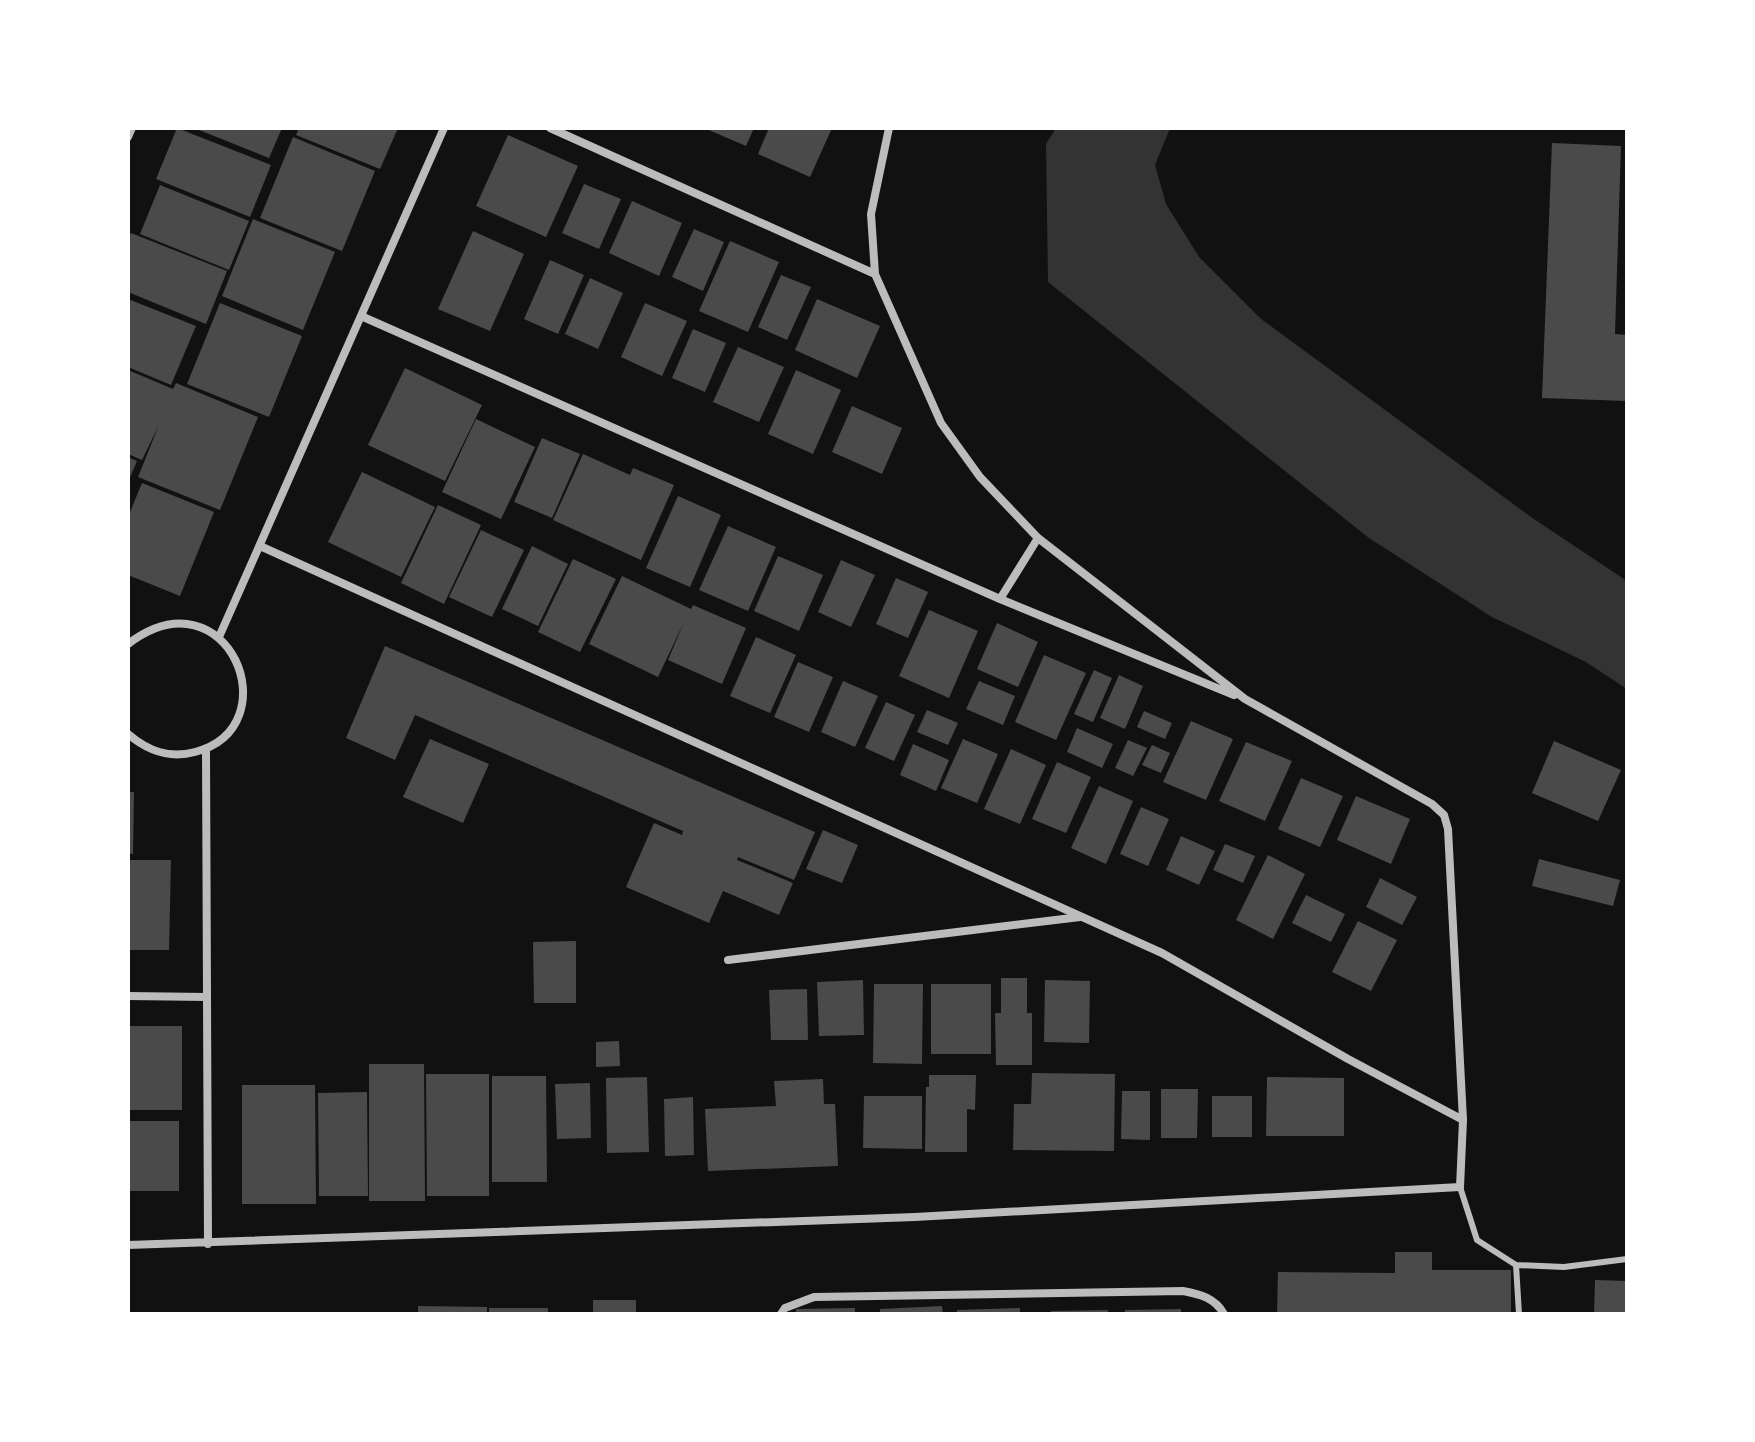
<svg xmlns="http://www.w3.org/2000/svg" width="1755" height="1442" font-family="Barlow,sans-serif">
  <style>
    .water { fill: #333 }
    .building { fill: #4a4a4a }
    .lines { fill: none; stroke-linecap: round; stroke-linejoin: round }
    .service { stroke: #bcbcbc; stroke-width: 6 }
    .minor { stroke: #bcbcbc; stroke-width: 8 }
  </style>
  <rect width="100%" height="100%" fill="#111"/>
  <path class="water" d="M1056,128h114l-15,37 11,39 33,53 62,62 270,198 96,64v108l-41,-27 -94,-45 -123,-79 -321,-256 -2,-138z"/>
  <path class="building" d="M177,128l94,37 -21,52 -94,-38z
    M194,128h88l-13,30z
    M299,128h99l-18,41 -84,-34z
    M704,128h50l-8,18z
    M769,128h63l-22,49 -52,-23z
    M508,135l70,31 -32,71 -70,-31z
    M293,137l82,34 -33,80 -82,-33z
    M1552,143l69,3 -6,188 12,1v66l-85,-3z
    M584,184l37,15 -22,50 -37,-16z
    M160,185l89,36 -20,49 -89,-36z
    M632,201l50,22 -23,53 -50,-23z
    M253,219l82,33 -32,78 -81,-34z
    M694,229l30,13 -21,49 -31,-14z
    M473,231l51,23 -34,77 -52,-22z
    M131,233l96,38 -21,53 -78,-32v-51z
    M730,241l49,21 -31,70 -49,-21z
    M550,260l34,15 -26,59 -34,-15z
    M781,275l30,12 -24,53 -29,-13z
    M590,278l33,15 -25,56 -33,-15z
    M128,299l68,27 -25,59 -43,-18z
    M817,299l63,27 -23,52 -62,-28z
    M220,303l82,33 -33,81 -82,-33z
    M645,303l42,18 -25,55 -41,-19z
    M693,329l33,14 -21,49 -33,-14z
    M738,347l46,20 -25,55 -46,-20z
    M405,368l77,37 -37,76 -77,-36z
    M128,370l45,19 3,-6 82,34 -38,93 -82,-33 21,-52 -17,35 -14,-6z
    M796,370l45,20 -28,64 -45,-20z
    M852,406l50,22 -20,46 -50,-22z
    M476,419l59,28 -34,72 -59,-27z
    M542,438l38,16 -28,64 -38,-16z
    M583,454l47,21 3,-7 41,17 -33,75 -88,-40z
    M128,457l9,4 -9,21z
    M362,472l73,35 -34,70 -73,-35z
    M142,483l72,29 -34,84 -52,-21v-58z
    M678,496l43,19 -31,72 -44,-19z
    M438,505l43,20 -37,79 -43,-21z
    M728,526l48,21 -28,64 -49,-21z
    M481,530l43,20 -32,67 -43,-20z
    M532,546l36,18 -30,62 -36,-17z
    M778,556l45,19 -24,56 -45,-20z
    M573,559l43,20 -36,73 -42,-20z
    M841,560l34,15 -24,52 -33,-15z
    M622,576l69,33 2,-4 53,23 -24,56 -54,-24 16,-38 -26,55 -69,-33z
    M896,578l32,14 -20,46 -32,-14z
    M929,610l49,21 -29,67 -50,-22z
    M997,623l41,19 -20,45 -41,-18z
    M756,637l40,18 -26,58 -40,-17z
    M385,646l430,186 -21,48 -56,-23 -1,3 56,23 -14,32 -56,-24 -14,32 -83,-36 28,-64 28,12 1,-4 -268,-116 -20,45 -49,-22z
    M1044,655l42,18 -30,67 -41,-18z
    M798,662l35,15 -24,55 -35,-15z
    M1094,670l18,8 -19,44 -19,-8z
    M1119,675l24,11 -18,43 -25,-11z
    M843,681l35,15 -23,51 -34,-15z
    M979,681l36,15 -12,29 -37,-16z
    M886,702l29,13 -21,46 -29,-13z
    M927,710l31,13 -10,22 -31,-13z
    M1144,711l28,12 -7,16 -28,-12z
    M1191,721l42,18 -27,61 -43,-18z
    M1077,728l36,16 -11,24 -35,-16z
    M430,739l59,25 -26,59 -60,-26z
    M963,739l35,15 -21,49 -36,-15z
    M1128,740l19,8 -14,28 -18,-8z
    M1554,741l67,29 -23,51 -66,-28z
    M1246,742l46,19 -27,60 -46,-20z
    M913,744l36,16 -13,31 -36,-16z
    M1152,745l18,8 -9,20 -19,-8z
    M1011,749l35,16 -26,59 -36,-15z
    M1057,762l34,15 -25,56 -34,-14z
    M1301,778l42,18 -23,51 -42,-18z
    M1099,786l34,15 -27,63 -35,-16z
    M128,792h6l-1,62 -5,-1z
    M1356,796l54,23 -19,45 -54,-24z
    M1141,807l28,12 -21,47 -28,-12z
    M823,830l35,15 -16,38 -36,-14z
    M1181,836l34,15 -16,34 -33,-15z
    M1225,844l30,12 -12,27 -30,-13z
    M1268,855l37,19 -32,65 -37,-19z
    M1539,859l81,21 -7,26 -81,-20z
    M128,860h43l-2,90h-41z
    M1380,878l37,19 -15,28 -36,-18z
    M1306,895l39,19 -14,28 -39,-19z
    M1358,921l39,19 -26,51 -39,-19z
    M576,941v62h-42l-1,-61z
    M1001,978h26v35h5v52h-36l-1,-52h6z
    M863,980l1,55 -45,1 -2,-54z
    M1045,980l45,1 -1,62 -45,-1z
    M874,984h49l-1,80 -49,-1z
    M931,984h60v70h-60z
    M807,989l1,51h-37l-2,-50z
    M128,1026h54v84h-54z
    M619,1041l1,25 -24,1v-25z
    M369,1064h55l1,137h-56z
    M1032,1073l83,1 -1,77 -101,-1 1,-46h17z
    M426,1074h63v122h-62z
    M929,1075h47l-1,35 -8,-1v43h-42l1,-65h3z
    M492,1076h54l1,106h-55z
    M647,1077l2,75 -42,1 -1,-75z
    M1267,1077l77,1v58h-78z
    M823,1079l1,25h11l3,62 -130,5 -3,-62 71,-3 -2,-25z
    M590,1083l1,55 -34,1 -2,-55z
    M242,1085h73l1,119h-74z
    M1161,1089h37l-1,49h-36z
    M1122,1091h28v49l-29,-1z
    M367,1092l1,104h-49l-1,-103z
    M864,1096h58v53l-59,-1z
    M1212,1096h40v41h-40z
    M693,1097l1,58 -29,1 -1,-57z
    M128,1121h51v70h-51z
    M1395,1252h37v18h79v44h-234l1,-42 117,1z
    M1595,1280l32,1v33h-33z
    M593,1300h43v14h-43z
    M418,1306l69,1v7h-69z
    M942,1306l1,8h-63v-5z
    M489,1308h59v6h-59z
    M855,1308v6h-59v-5z
    M1020,1308v6h-63v-4z
    M1181,1309v5h-56v-4z
    M1108,1310v4h-57v-3z"/>
  <g class="lines">
    <path class="service" d="M1460,1187l17,53 39,25 48,2 63,-8
      M1516,1265l3,49"/>
    <path class="minor" d="M550,128l325,146
      M128,137l4,-9
      M361,316l639,283 234,96
      M260,546l902,407 186,106 115,61
      M1000,599l38,-61
      M219,637l225,-509
      M128,644c100,-76 164,83 67,108 -26,7 -47,-1 -67,-18
      M206,749l2,495
      M728,960l352,-43
      M128,996l79,1
      M128,1245l787,-28 545,-30 3,-67 -15,-291 -4,-14 -12,-11 -187,-105 -207,-161 -58,-61 -39,-54 -66,-149 -4,-60 18,-86
      M781,1314l4,-6 29,-11 369,-6c17,3 32,7 41,23"/>
  </g>
  <rect width="1755" height="1442" fill="none" stroke="#ffffff" stroke-width="260"/>
</svg>
